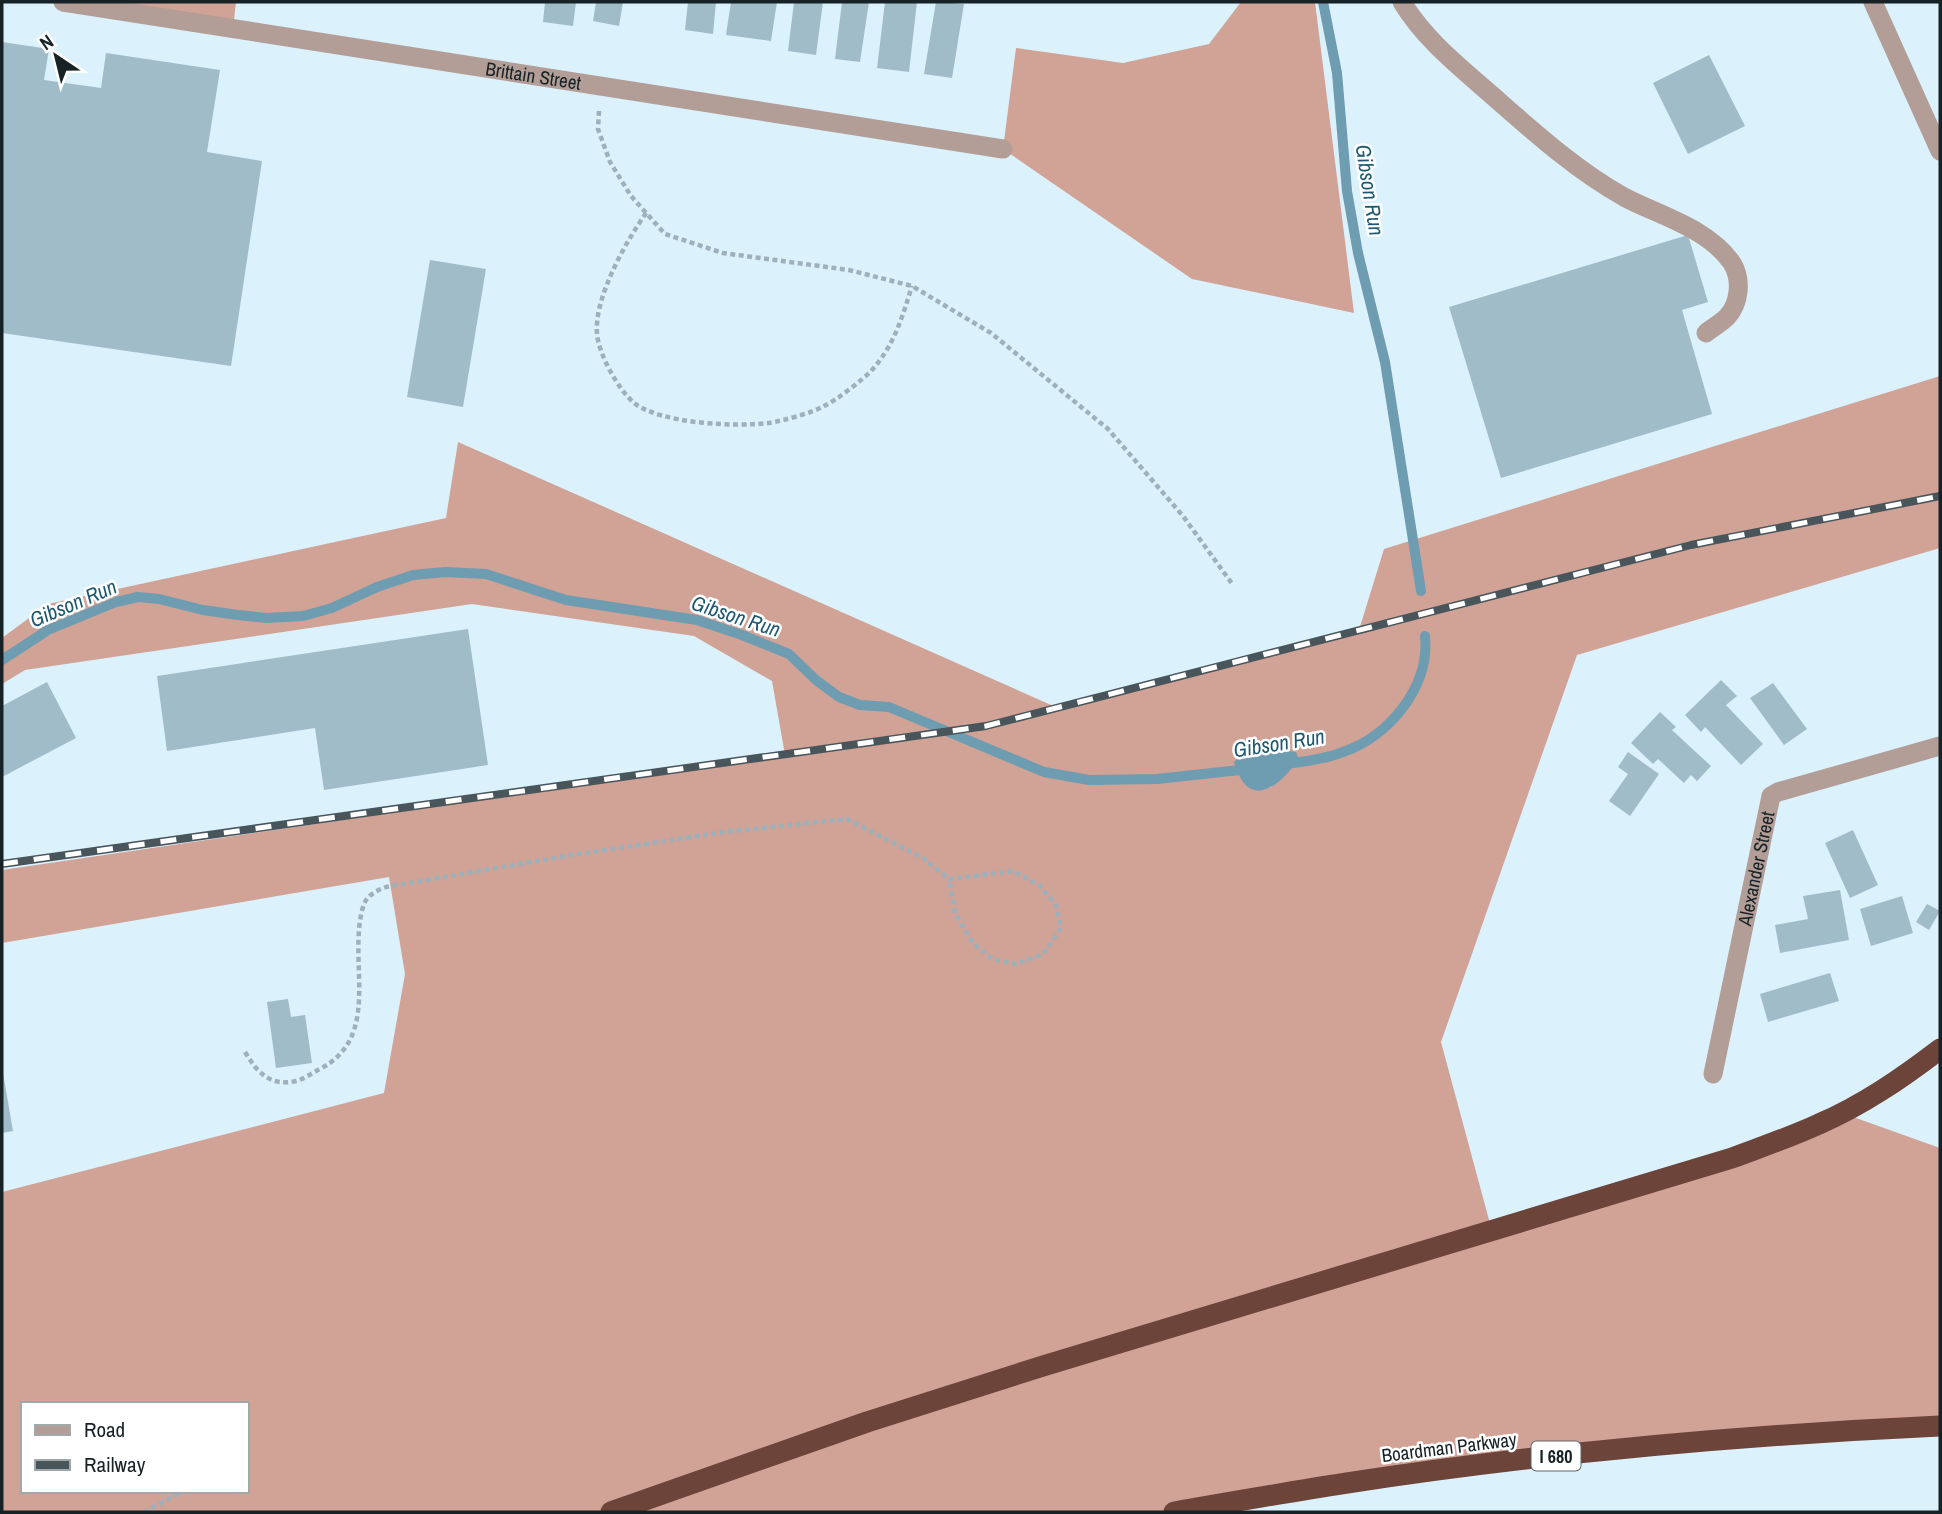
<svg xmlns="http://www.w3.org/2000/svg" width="1942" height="1514" font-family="'Archivo Narrow',sans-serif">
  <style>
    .forest { fill: #d1a296; fill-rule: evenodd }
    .water { fill: #6e9cb1 }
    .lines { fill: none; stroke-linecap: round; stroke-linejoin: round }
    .stream { stroke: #6e9cb1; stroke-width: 10 }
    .building { fill: #a1bcc9 }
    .path { stroke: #9eb0b9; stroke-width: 4.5; stroke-dasharray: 5 3.5; stroke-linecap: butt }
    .service { stroke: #b29d97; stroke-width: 19 }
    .minor { stroke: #b29d97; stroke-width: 19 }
    .motorway { stroke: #6c4439; stroke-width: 21 }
    .rail-casing { stroke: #48555b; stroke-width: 8 }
    .rail { stroke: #fff; stroke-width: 5; stroke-dasharray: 16; stroke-linecap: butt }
    .labels { text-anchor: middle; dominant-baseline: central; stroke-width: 5; stroke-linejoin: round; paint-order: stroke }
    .shield { fill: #fff; stroke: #5d6467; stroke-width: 2 }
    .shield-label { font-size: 18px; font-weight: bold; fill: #172226 }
    .street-label { font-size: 19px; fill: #172226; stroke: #fff }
    .water-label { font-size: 21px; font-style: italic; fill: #1c586f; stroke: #fff }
  </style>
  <rect width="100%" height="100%" fill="#dbf1fc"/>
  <path class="forest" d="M63,2h173l-3,26z
    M1241,2h74l39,311 -162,-34 -189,-130 13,-101 107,15 86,-19z
    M1940,376v172l-363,107 -136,387 51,189 350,-118 98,35v281l-226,11 -540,72h-1172v-320l382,-99 21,-119 -16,-97 -387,66v-73l783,-115 -13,-74 -78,-45 -222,-32 -447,66 -23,14v-46l46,-34 398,-86 12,-76 600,266 301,-78 25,-81zM1280,750l15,13 -25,25 -30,-32zM23,1404h224v87h-224z"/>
  <path class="water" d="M1280,750l16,2 2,6c-9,18 -38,47 -55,24 -4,-6 -7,-12 -9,-20l6,-6z"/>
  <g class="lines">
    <path class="stream" d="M1323,2l14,71 10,118 11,62 27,109 36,229
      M2,660l46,-30 68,-28 22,-5 21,2 44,11 35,5 29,3 36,-2 29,-8 45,-21 36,-12 32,-3 41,2 80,26 131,20 45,15 47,19 27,26 23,17 21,8 29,2 155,65 45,8 68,-1 92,-10
      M1285,764c19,-2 40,-5 58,-12 47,-16 87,-66 82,-116"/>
  </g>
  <path class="building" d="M545,2h31l-3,24 -30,-4z
    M596,2h27l-4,24 -26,-5z
    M688,2h28l-3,32 -28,-4z
    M731,2h46l-6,39 -45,-6z
    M794,2h29l-7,53 -28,-4z
    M842,2h27l-9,60 -25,-3z
    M885,2h32l-8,70 -32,-4z
    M936,2l28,2 -12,74 -28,-4z
    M2,42l47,7 -5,31 57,8 5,-35 114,17 -13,82 55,9 -31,205 -229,-33z
    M1709,55l36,71 -57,28 -35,-71z
    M1688,235l20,67 -26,8 30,104 -211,64 -52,-171z
    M430,260l56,9 -23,138 -56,-10z
    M468,629l20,136 -164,25 -9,-62 -148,23 -10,-75z
    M1721,680l16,16 -11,9 37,39 -22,21 -36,-38 -4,5 -16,-17z
    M47,682l29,56 -74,39v-71z
    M1773,683l34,46 -23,16 -34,-47z
    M1660,712l16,15 -4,3 39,36 -14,15 -6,-6 -7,8 -26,-24 -5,5 -22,-21z
    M1628,752l31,22 -29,42 -21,-15 19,-27 -10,-7z
    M1853,830l25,55 -28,13 -25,-55z
    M1840,890l9,50 -69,13 -5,-28 33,-6 -5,-23z
    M1902,896l11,37 -42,13 -11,-37z
    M1927,904l13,7 -11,19 -13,-8z
    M1830,973l9,28 -71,21 -8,-28z
    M288,999l3,18 14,-2 7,48 -36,5 -9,-66z
    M3,1073l10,58 -11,2v-59z"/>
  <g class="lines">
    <path class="path" d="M599,111l-1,18 12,33 21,34 34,38 58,19 126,17 63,16 79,47 117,96 75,87 50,69
      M646,213c-20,29 -52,84 -49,121 2,21 21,55 37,69 28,21 101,24 135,20 13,-2 43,-10 55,-17 13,-6 37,-25 47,-35 23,-25 31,-53 41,-85
      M245,1052c12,20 25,35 51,29 8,-2 16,-8 24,-12 63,-33 27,-107 43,-162 3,-11 12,-16 23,-20l180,-31 158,-24 123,-13 76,39 26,21 64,-8 26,14 17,20 5,23 -18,26 -27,10 -24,-5 -19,-16 -18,-30 -6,-34
      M144,1512l40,-21"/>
    <path class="service" d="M1402,2c23,38 59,66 92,95 41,36 82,73 130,100 36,19 84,31 108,66 10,16 8,40 -5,54 -6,6 -15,11 -21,16"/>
    <g class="minor">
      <path id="s1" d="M63,2l940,147"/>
      <path d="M1873,2l67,149"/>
      <path id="s2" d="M1713,1074l58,-278 7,-4 162,-46"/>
    </g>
    <path class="motorway" d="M611,1512l256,-90 176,-56 689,-208c29,-11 59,-21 87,-34 44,-19 83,-46 121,-75
      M1174,1512c58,-10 115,-20 173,-29 196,-30 395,-48 593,-57"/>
    <g class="rail-casing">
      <path id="rail" d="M2,864l984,-138 705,-181 249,-49"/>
    </g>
    <use href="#rail" class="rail"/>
  </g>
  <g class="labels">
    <rect class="shield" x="1531.5" y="1441.5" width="49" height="29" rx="5"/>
    <g class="shield-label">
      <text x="1556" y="1456">I 680</text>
    </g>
    <g class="street-label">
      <text stroke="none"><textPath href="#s1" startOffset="476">Brittain Street</textPath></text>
      <text stroke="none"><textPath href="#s2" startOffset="210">Alexander Street</textPath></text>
      <text transform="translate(1449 1447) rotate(-7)">Boardman Parkway</text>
    </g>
    <g class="water-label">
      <text transform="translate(1370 190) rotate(81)">Gibson Run</text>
      <text transform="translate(73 603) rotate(-23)">Gibson Run</text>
      <text transform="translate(736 616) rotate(18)">Gibson Run</text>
      <text transform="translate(1279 743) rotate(-9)">Gibson Run</text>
    </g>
  </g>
  <rect width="1942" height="1514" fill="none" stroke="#172226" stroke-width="7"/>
  <rect x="21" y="1402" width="228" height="91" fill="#ffffff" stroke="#a2a7a8" stroke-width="2"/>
  <rect x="35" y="1425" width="35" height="10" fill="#b29d97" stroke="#a2a7a8" stroke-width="2"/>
  <text x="84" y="1437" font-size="21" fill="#172226">Road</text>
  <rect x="35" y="1460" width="35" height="10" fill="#48555b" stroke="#a2a7a8" stroke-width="2"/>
  <text x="84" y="1472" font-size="21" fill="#172226">Railway</text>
  <g transform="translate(56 56) rotate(325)" stroke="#ffffff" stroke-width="5" paint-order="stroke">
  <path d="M0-5L12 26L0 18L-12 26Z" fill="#172226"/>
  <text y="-10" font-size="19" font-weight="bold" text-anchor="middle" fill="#172226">N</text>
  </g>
</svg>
